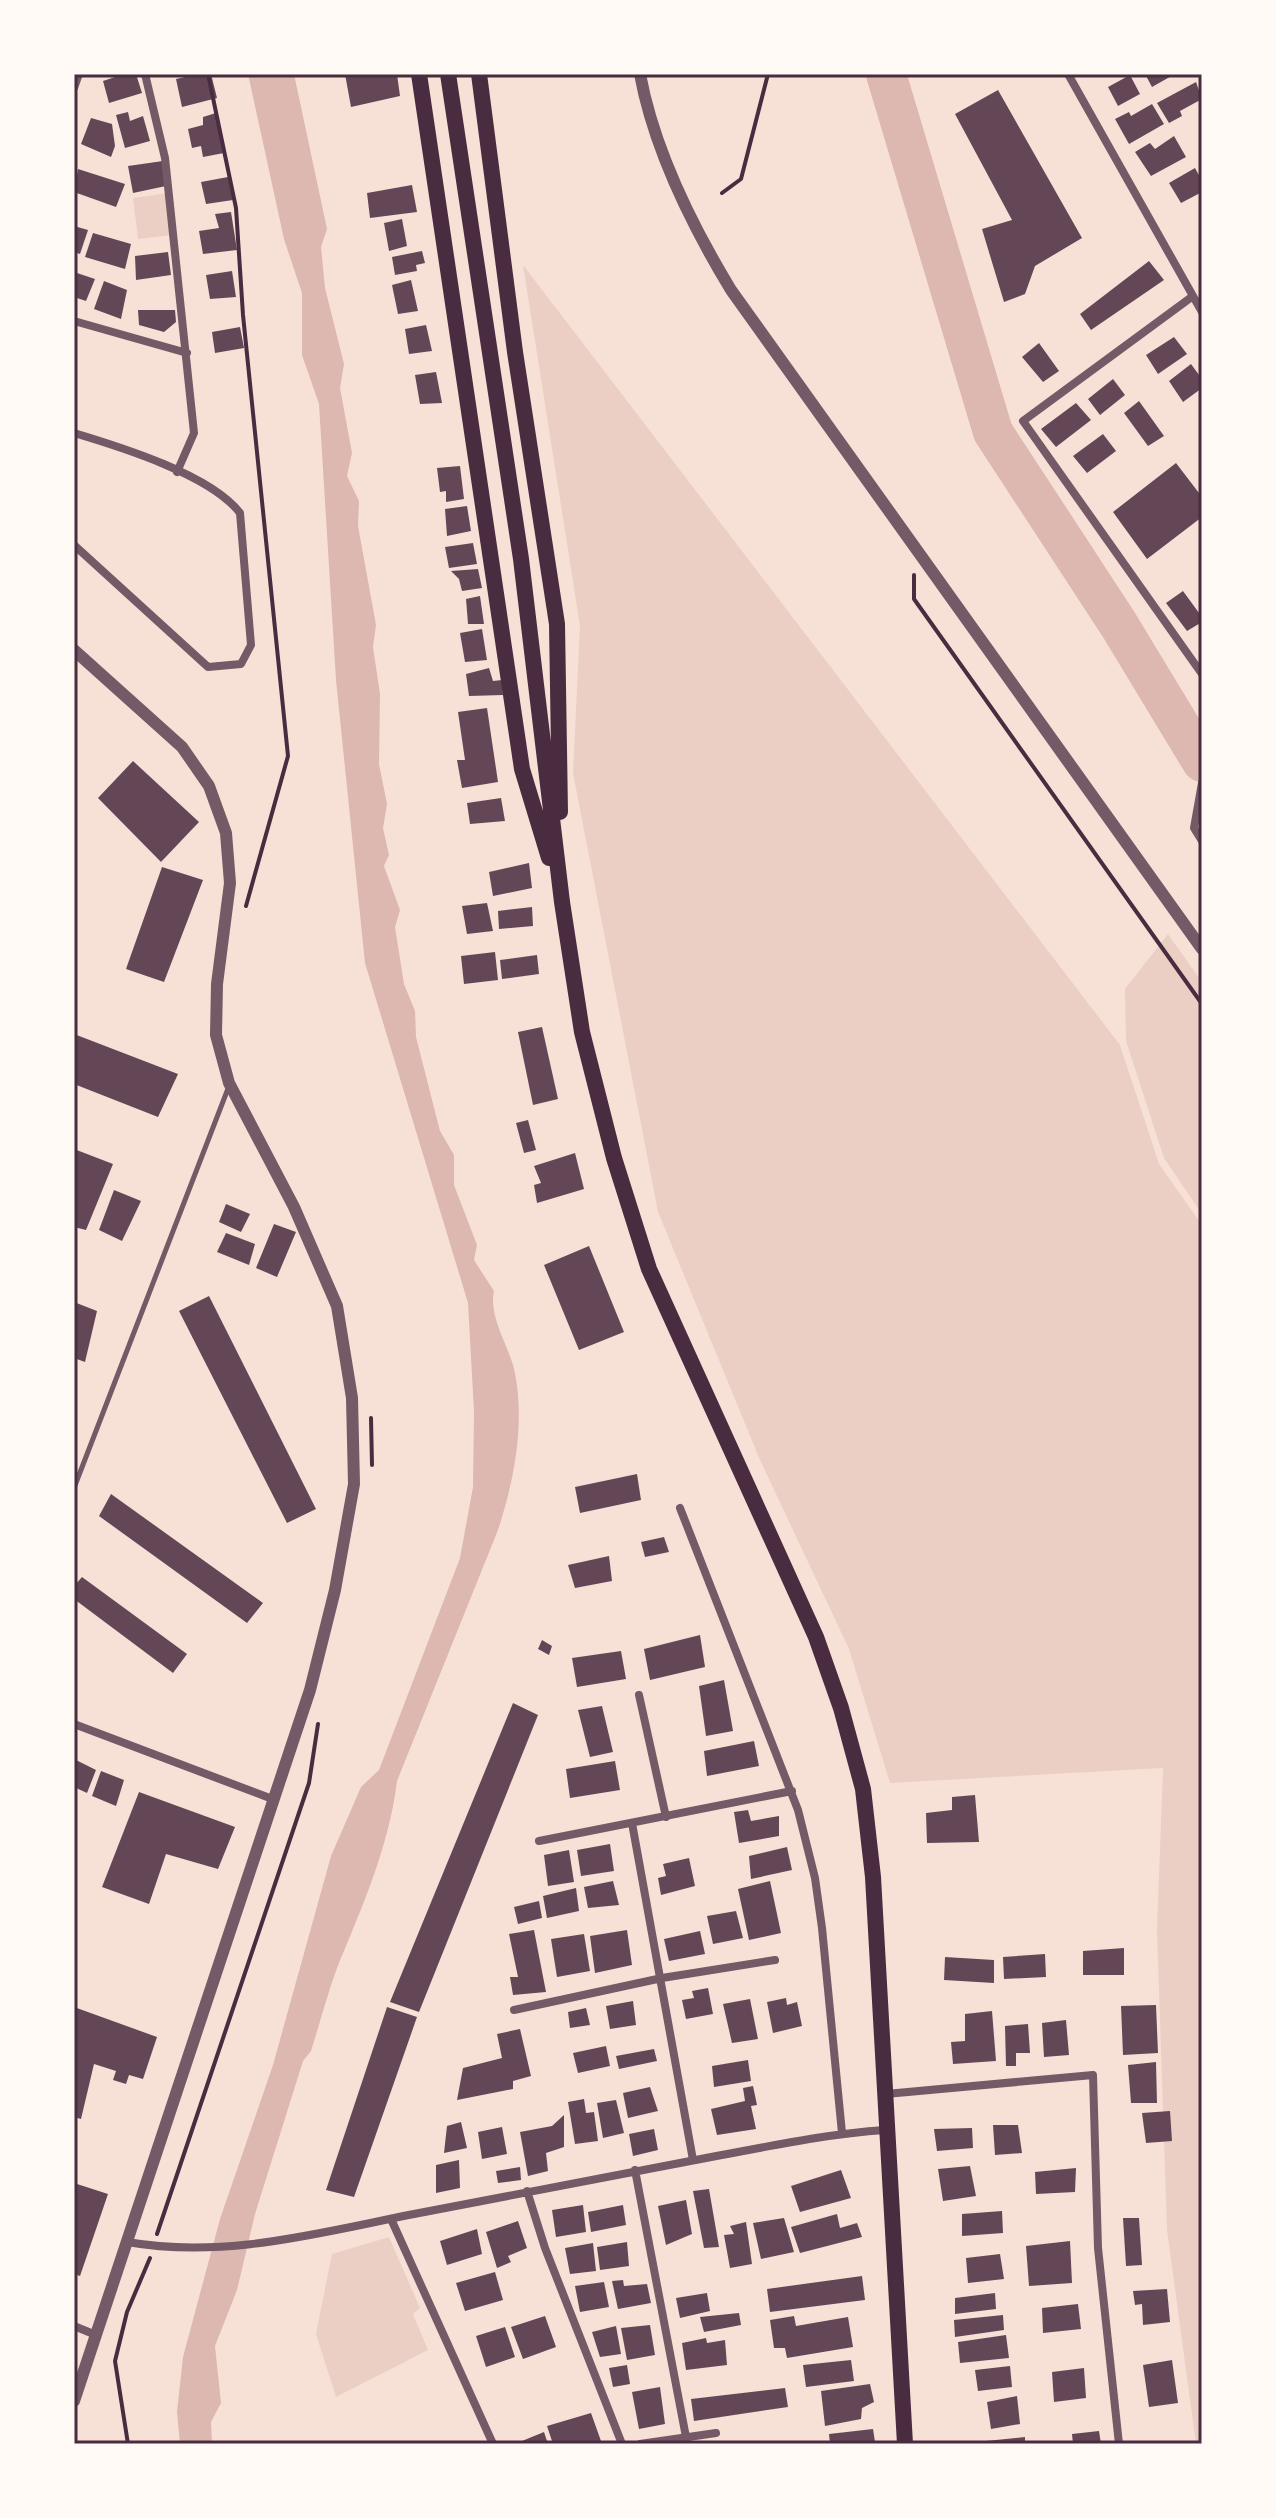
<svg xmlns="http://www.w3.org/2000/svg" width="1276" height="2518" font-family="Figtree,sans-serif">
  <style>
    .green { fill: #ebcfc5 }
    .water { fill: #dcb8b0 }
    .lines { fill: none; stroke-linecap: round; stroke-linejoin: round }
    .river { stroke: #dcb8b0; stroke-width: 40 }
    .building { fill: #644757 }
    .path { stroke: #4a2c40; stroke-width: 4 }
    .service { stroke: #755966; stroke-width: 5 }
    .minor { stroke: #755966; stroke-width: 8 }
    .tertiary { stroke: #755966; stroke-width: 12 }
    .trunk { stroke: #4a2c40; stroke-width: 16 }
    .neatline { fill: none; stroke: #4a2c40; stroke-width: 3 }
  </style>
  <rect width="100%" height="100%" fill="#f7e1d7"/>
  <path class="green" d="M169,193l4,42 -35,4 -5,-41z
    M523,265l597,780 39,119 43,61v1219h-6l-29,-214 -10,-300 6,-162 -273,15 -41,-134 -89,-189 -102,-248 -85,-439 7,-147z
    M1168,934l34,48v232l-38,-56 -38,-117 -1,-52z
    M389,2237l31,71 -7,6 15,36 -92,47 -20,-63 16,-80z"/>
  <path class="water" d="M248,74h46l33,155 -6,18 4,41 19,76 -4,24 12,65 -5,23 12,25 -1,25 18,99 -3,22 7,47 -1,70 8,40 -4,24 6,27 -5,11 16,44 -5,17 9,57 11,27 1,26 24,94 14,24v30l23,60 -3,15 20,31c-6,26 16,56 21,82 10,52 -1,108 -17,157l-101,251c-8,66 -35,126 -60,187 -10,27 -17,55 -26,83l-8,10 -48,153 -18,76 -22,56 6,57 -10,19 1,22h-32l-3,-32 6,-55 37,-138 53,-154 58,-209 30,-69 18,-17 81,-212 13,-71 1,-76 -6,-108 -103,-340 -29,-283 -17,-276 -17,-49v-62l-18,-54z"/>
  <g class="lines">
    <path class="river" d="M886,74l107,358 126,193 83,137"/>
  </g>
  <path class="building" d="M124,74h12l6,19 -33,10 -6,-22z
    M199,74h12l6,24 -35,9 -6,-28z
    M345,74h52l3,22 -49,11z
    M1145,74h30l-23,13z
    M1130,75l10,19 -22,12 -10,-19z
    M1196,82l6,17 -22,12 2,5 -13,7 -12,-20z
    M998,90l84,148 -47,28 -10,28 -21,8 -22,-73 30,-9 -57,-106z
    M1152,104l12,20 -35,20 -14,-25 14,-7 2,4z
    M128,112l2,9 13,-5 7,25 -25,7 -9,-33z
    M216,113l8,40 -21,4 -2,-11 -9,2 -4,-19 15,-4v-8z
    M91,118l21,6 3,22 -4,11 -30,-13z
    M1174,136l12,21 -35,19 -16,-24 15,-9 5,6z
    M163,161l3,25 -33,7 -5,-27z
    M1195,168l7,13v11l-21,11 -12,-20z
    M78,169l47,15 -9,23 -42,-15z
    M228,177l5,23 -27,4 -5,-22z
    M412,185l5,27 -47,6 -3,-25z
    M231,212l6,38 -34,4 -4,-23 20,-3 -4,-14z
    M402,219l5,27 -18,5 -5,-28z
    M74,226l14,4 -8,24 -6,-2z
    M93,233l38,11 -6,25 -40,-12z
    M422,251l3,12 -9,2 1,6 -22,4 -3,-18z
    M168,252l3,23 -35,5 -1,-24z
    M1149,261l15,19 -73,50 -11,-16z
    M232,271l4,26 -26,2 -4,-24z
    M74,272l21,7 -9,22 -12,-4z
    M411,280l7,31 -20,3 -6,-29z
    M104,281l23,9 -6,29 -27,-10z
    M138,310h37l1,12 -12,10 -25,-7z
    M426,325l6,26 -23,3 -4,-25z
    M240,327l4,21 -29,5 -3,-21z
    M1174,337l13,17 -29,20 -12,-19z
    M1039,343l20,28 -16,11 -21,-25z
    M1191,364l11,15v9l-19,14 -14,-21z
    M436,372l6,31 -22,1 -5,-29z
    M1113,379l12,16 -25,20 -12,-16z
    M1139,401l25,35 -16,10 -24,-33z
    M1076,403l15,17 -35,27 -15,-18z
    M1103,434l13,17 -29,22 -14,-17z
    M1176,463l26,34v20l-55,42 -34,-47z
    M460,466l4,33 -18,3v-11l-6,1 -3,-24z
    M467,506l4,25 -24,5 -2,-27z
    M473,543l4,21 -28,4 -4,-21z
    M478,569l4,19 -20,3 -3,-12 -8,-8z
    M1183,591l19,26v5l-15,9 -21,-28z
    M480,596l4,28h-16l-2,-25z
    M482,629l5,31 -22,2 -5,-29z
    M489,668l4,13 9,-1 1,15 -34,1 -3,-22z
    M487,708l11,74 -36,6 -5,-28h8l-7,-48z
    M133,761l66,61 -38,40 -63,-64z
    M501,798l4,23 -35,3 -3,-21z
    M529,863l3,25 -39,8 -4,-24z
    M162,867l41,13 -39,102 -38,-13z
    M487,903l6,28 -26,3 -5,-28z
    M532,907l1,19 -34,3 -1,-18z
    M495,952l3,28 -34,4 -3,-28z
    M537,955l2,19 -37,5 -2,-19z
    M542,1027l16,72 -25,6 -15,-73z
    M74,1034l104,40 -20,43 -84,-33z
    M528,1120l8,30 -12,3 -8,-30z
    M74,1149l39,15 -27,66 -12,-3z
    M575,1153l9,36 -47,14 -3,-18 7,-2 -7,-17z
    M114,1190l27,11 -19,40 -23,-11z
    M226,1204l24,10 -9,18 -22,-10z
    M274,1224l22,8 -19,45 -21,-9z
    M226,1233l29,11 -6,21 -32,-13z
    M589,1246l35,86 -45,18 -35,-85z
    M209,1296l107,213 -29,14 -108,-212z
    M74,1302l23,9 -12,51 -11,-4z
    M637,1474l4,26 -61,13 -5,-26z
    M111,1494l152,109 -16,20 -148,-107z
    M664,1537l5,15 -24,5 -4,-15z
    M609,1556l3,25 -37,7 -7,-23z
    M82,1577l105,77 -14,19 -99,-74v-13z
    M700,1635l5,32 -55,13 -6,-31z
    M542,1640l10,6 -3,9 -11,-6z
    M621,1651l5,28 -49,8 -5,-29z
    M724,1680l9,51 -27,5 -7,-50z
    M513,1703l25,12 -119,297 -29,-10z
    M602,1706l11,46 -23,5 -12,-47z
    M754,1741l5,25 -52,10 -3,-25z
    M74,1759l22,11 -9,23 -13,-6z
    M615,1761l5,29 -50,8 -4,-29z
    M101,1771l23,9 -8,26 -24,-10z
    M139,1792l96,35 -17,42 -52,-15 -17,50 -47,-17z
    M975,1795l4,47 -52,1 -1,-30 26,-3v-13z
    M748,1810l3,11 28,-5v20l-40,7 -5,-31z
    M610,1844l4,27 -33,5 -4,-26z
    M787,1847l5,23 -41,9 -2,-23z
    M569,1850l5,32 -26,4 -4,-31z
    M689,1858l6,28 -34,9 -3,-17 8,-2 -3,-12z
    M613,1881l6,24 -31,3 -4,-21z
    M770,1881l11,52 -32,7 -11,-51z
    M576,1888l3,23 -32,7 -4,-22z
    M539,1901l3,17 -24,6 -4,-17z
    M736,1911l7,27 -30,6 -6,-28z
    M534,1930l12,62 -33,3 -3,-18h8l-9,-43z
    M627,1930l5,35 -37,8 -5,-37z
    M700,1931l5,23 -36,7 -5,-22z
    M584,1934l6,37 -33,6 -6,-38z
    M1124,1948v27h-41v-24z
    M1045,1954l1,23 -42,2 -1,-22z
    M945,1957l49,3v23l-50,-3z
    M708,1988l5,26 -27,5 -4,-19 12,-2 -2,-7z
    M786,1998l1,7 10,-3 5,24 -29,7 -6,-31z
    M750,1999l8,40 -26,4 -9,-39z
    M633,2001l3,24 -26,4 -4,-23z
    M1156,2005l2,48 -35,2 -2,-49z
    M74,2007l83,30 -14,42 -14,-4 -3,9 -13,-4 3,-9 -22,-7 -13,55 -7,-2z
    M387,2007l30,10 -63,180 -28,-7z
    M586,2008l4,17 -20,3 -2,-16z
    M992,2011l4,50 -43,3 -2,-22 14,-1v-27z
    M1066,2020l3,35 -25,2 -2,-34z
    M1028,2024l2,29h-14v13h-10l-1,-40z
    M520,2029l11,47 -18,5v8l-56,11 6,-32 39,-10 -5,-24z
    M606,2046l4,20 -32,7 -5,-20z
    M654,2049l3,12 -38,8 -3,-13z
    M748,2060l3,21 -37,6 -2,-21z
    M1156,2062l1,41h-26l-3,-38z
    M753,2086l4,19 -6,1 5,23 -39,6 -6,-26 34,-8 -2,-13z
    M650,2087l8,24 -30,7 -5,-25z
    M584,2099l2,14 8,-1 4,29 -23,3 -7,-42z
    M616,2100l8,33 -21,5 -6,-35z
    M1170,2111l2,30 -26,2 -4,-30z
    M564,2115v32l-18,6 2,18 -20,5 -8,-44 32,-6z
    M461,2122l6,26 -23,5 3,-27z
    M993,2125h25l4,28 -27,2z
    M502,2127l5,27 -25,5 -4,-27z
    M972,2128l1,20 -36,3 -3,-22z
    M654,2129l4,21 -25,6 -4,-22z
    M459,2160l1,28 -24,5v-28z
    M970,2166l6,30 -33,5 -5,-32z
    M520,2167l1,13 -23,3 -2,-12z
    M1076,2168l-1,24 -39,2 -1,-22z
    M841,2170l10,28 -51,14 -9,-26z
    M74,2183l34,11 -28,82 -6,-2z
    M709,2189l10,58 -15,1 -11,-57z
    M686,2200l6,34 -26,11 -8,-39z
    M583,2205l3,27 -30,5 -4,-27z
    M623,2205l3,20 -35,7 -3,-20z
    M1002,2211l1,22 -41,3v-22z
    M837,2214l3,14 17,-5 5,14 -62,16 -9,-26z
    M784,2218l10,34 -33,7 -8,-36z
    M1123,2218h16l3,47 -16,1z
    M518,2221l9,27 -19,8 3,6 -14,6 -11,-36z
    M746,2222l6,42 -22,4 -6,-33 10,-1 -4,-8z
    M477,2229l5,25 -35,11 -7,-24z
    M1070,2241l2,42 -43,3 -3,-40z
    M627,2242l2,24 -29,4 -3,-23z
    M593,2243l3,28 -26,3 -5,-26z
    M1000,2254l4,25 -36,4 -2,-25z
    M495,2272l8,28 -38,11 -9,-28z
    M862,2276l3,24 -95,12 -3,-23z
    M623,2280l1,6 23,-2 4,19 -33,6 -6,-28z
    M604,2282l5,25 -29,5 -5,-26z
    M1167,2289l3,33 -27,3 -1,-21 -7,1 -2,-14z
    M707,2293l3,18 -30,7 -4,-20z
    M995,2293l1,16 -41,5v-16z
    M1078,2304l3,25 -38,4 -1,-25z
    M739,2313l2,12 -37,7 -4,-15z
    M1003,2315l1,15 -49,7 -1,-17z
    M545,2316l11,31 -33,12 -12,-32z
    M794,2316l2,10 52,-9 5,30 -66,11 -2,-10h-11l-4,-28z
    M650,2325l5,30 -28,5 -6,-32z
    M616,2326l5,28 -21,3 -8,-25z
    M505,2327l10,30 -29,10 -10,-31z
    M1006,2335l3,23 -49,5 -2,-21z
    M706,2338l1,5 18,-3 2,25 -41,5 -4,-27z
    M851,2360l3,21 -48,6 -3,-22z
    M1172,2360l6,43 -29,4 -6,-42z
    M627,2365l3,19 -17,3 -4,-19z
    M1010,2366l2,21 -34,4 -3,-21z
    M1084,2368l2,30 -32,4 -2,-30z
    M870,2384l4,18 -12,6 -1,11 -36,7 -4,-35z
    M660,2387l5,37 -26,5 -7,-37z
    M785,2388l3,19 -94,14 -3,-22z
    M1017,2396l3,28 -29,5 -4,-27z
    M591,2413l10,28 -48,3 -6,-18z
    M873,2429l2,13 -45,2 -1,-10z
    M1099,2431l2,13h-28l-1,-10z
    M544,2432l4,12h-25l-1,-3z
    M1025,2437v7h-39v-3z"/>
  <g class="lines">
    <path class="path" d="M208,74l28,134 7,107 45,441 -42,150
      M722,193l19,-14 27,-105
      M914,575v24l288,405
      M1202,1050v1
      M371,1418l1,47
      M157,2234l152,-451 9,-59
      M128,2444l-13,-83 12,-49 23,-54"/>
    <path class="service" d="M74,1488l155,-402"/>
    <path class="minor" d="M145,74l20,84 29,275 -17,39
      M1068,74l134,238
      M74,88l5,-14
      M1193,296l-170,125 179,253
      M74,321l113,32
      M74,433c47,14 137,42 166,80l11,132 -10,19 -33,3 -134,-122
      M1202,783l-8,45 8,13
      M680,1508l118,302 17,68 7,50 20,205
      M639,1695l27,122
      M74,1724l201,76
      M632,1823l61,337
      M539,1841l253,-50
      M514,2010l148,-32 113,-18
      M886,2094l207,-19 5,173 21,196
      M635,2170l51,267
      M527,2191l18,57 77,196
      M391,2219l102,225
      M127,2242c98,17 191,-9 287,-28 97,-19 194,-38 292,-56 60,-11 119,-24 179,-28
      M74,2326l22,9
      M640,2444l76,-11"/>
    <path class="tertiary" d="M640,74c14,76 51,150 91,216l471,659
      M74,650l108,97 27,39 17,47 4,50 -13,101 -1,51 13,48 65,124 43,99 15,92 2,86 -19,106 -25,100 -236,711"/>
    <path class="trunk" d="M419,74l103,695 27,89
      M448,74l73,485 41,343 20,130 32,126 35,111 167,368 25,71 22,81 10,88 32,567
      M479,74l36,278 42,272 3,188"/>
  </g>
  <rect width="1276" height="2518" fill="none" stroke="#fffaf5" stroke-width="152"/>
  <rect x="76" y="76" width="1124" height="2366" class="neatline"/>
</svg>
